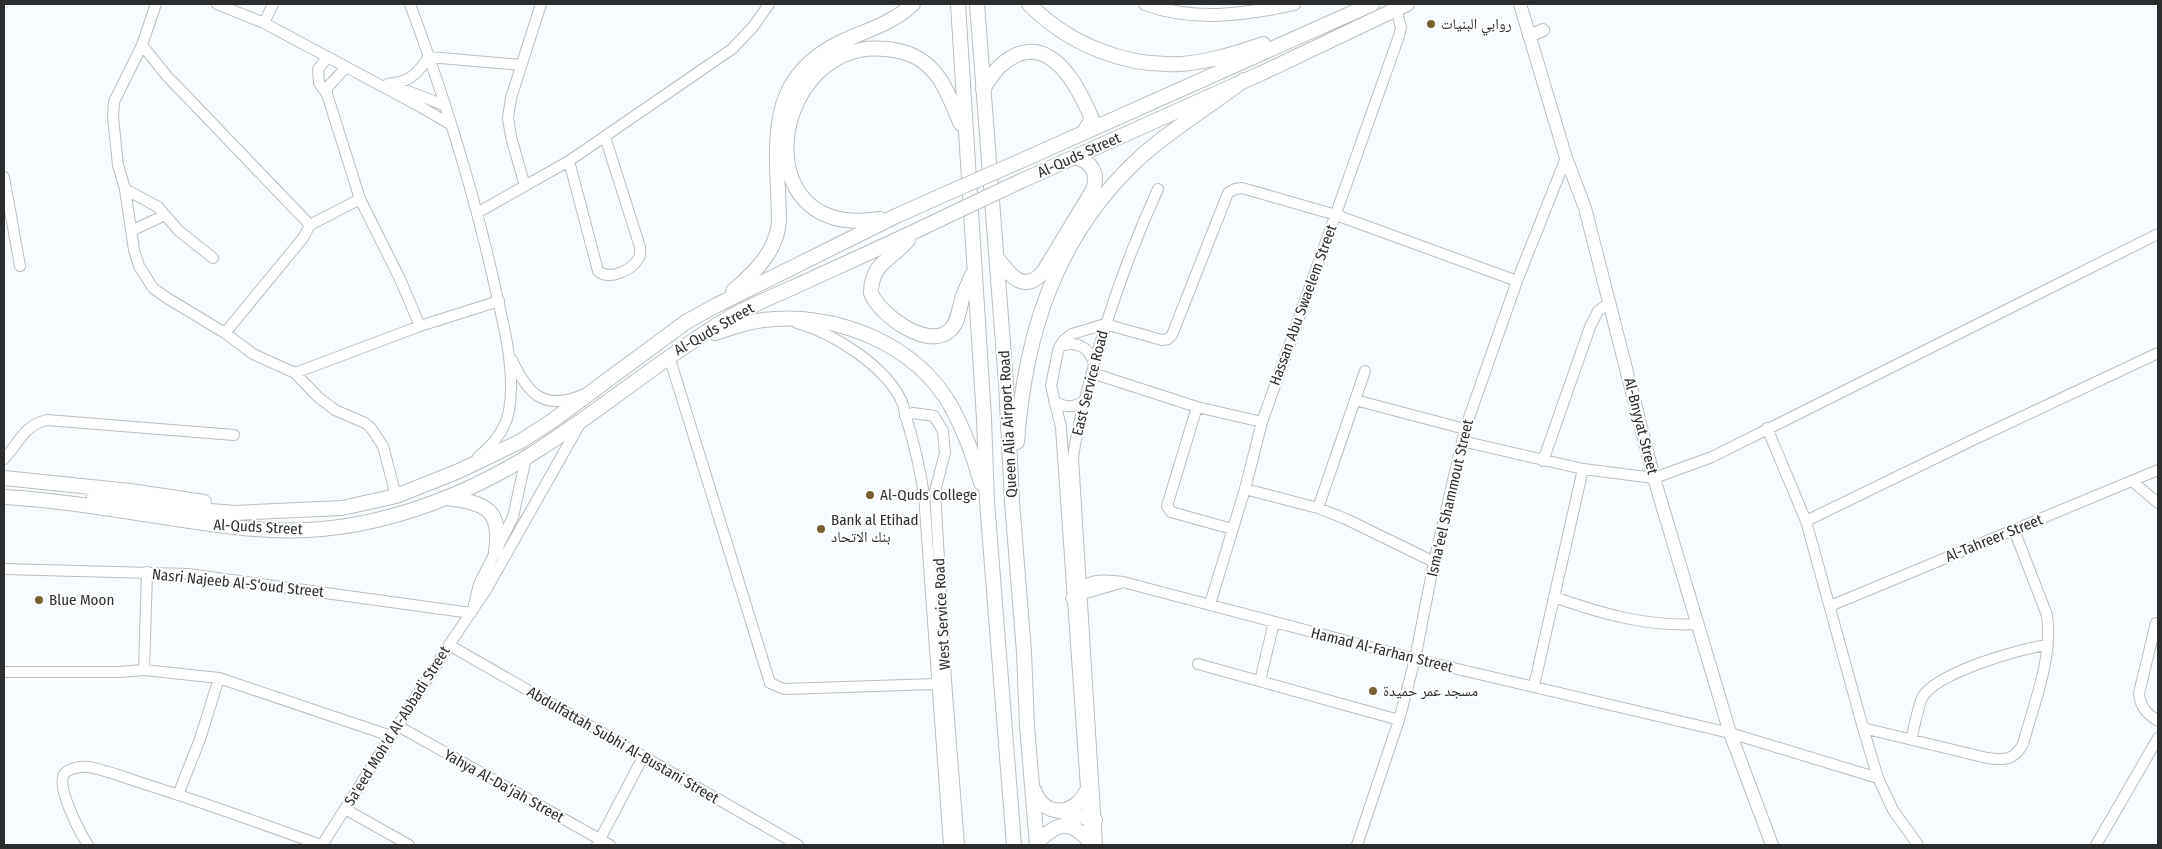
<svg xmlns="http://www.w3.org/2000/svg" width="2162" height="849" font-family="'Fira Sans Condensed','Noto Naskh Arabic',sans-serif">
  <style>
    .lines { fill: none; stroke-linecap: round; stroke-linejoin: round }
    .minor-casing { stroke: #b9bec1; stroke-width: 12 }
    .major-casing { stroke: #b9bec1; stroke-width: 14 }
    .highway-casing { stroke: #b9bec1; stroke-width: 16 }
    .minor { stroke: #fff; stroke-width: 10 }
    .major { stroke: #fff; stroke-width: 12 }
    .highway { stroke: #fff; stroke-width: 14 }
    .highway-bridge-casing { stroke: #b9bec1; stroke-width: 16; stroke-linecap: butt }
    .highway-bridge { stroke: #fff; stroke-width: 14 }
    .poi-dot { fill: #796031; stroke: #fff; stroke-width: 2 }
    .labels { text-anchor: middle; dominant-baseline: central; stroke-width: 4; stroke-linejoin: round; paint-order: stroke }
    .poi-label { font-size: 15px; fill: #2b2d2f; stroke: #fff; text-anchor: start }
    .street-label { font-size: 15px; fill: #2b2d2f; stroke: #fff }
  </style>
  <rect width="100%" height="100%" fill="#f7fcff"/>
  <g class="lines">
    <g class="minor-casing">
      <path id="minor" d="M156,4l-14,41 -28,57 -1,15 5,48 7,24 9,61 5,16 14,22 14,10 58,35 28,21 42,19 23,24 17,13 30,13 6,5 12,18 13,50
        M217,4l47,19 157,84 29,17
        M410,4c34,92 64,188 85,283 9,40 21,84 14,124 -4,20 -16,34 -31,46
        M264,23l9,-19
        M142,45l24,30 144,150
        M328,57l-10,12 1,14 8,11 33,105 40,80 20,47
        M388,84c22,-2 29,-10 41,-27l92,8
        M392,85l52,20
        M327,94v-6l19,-21
        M569,161l29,110c11,10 34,-1 40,-12 3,-3 2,-8 2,-12l-35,-110
        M4,177l16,89
        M525,186l-14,-49 -3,-19 3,-20 30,-94
        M125,189l33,18 21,24 34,27
        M477,213l92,-52 163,-112 21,-22 16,-23
        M131,231l34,-16
        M797,323c36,10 89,43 105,79 2,4 2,10 4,15 8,26 14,51 18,78l25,350
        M1105,324l57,16 6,-1 4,-4 56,-142 7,-4 7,-1 94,27 181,66
        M225,333l78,-95 7,-13 50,-26
        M1060,346c17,-6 30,2 34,18
        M669,356l101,327 14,6 152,-5
        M512,360c15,32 31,52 70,35
        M295,373l125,-47 79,-25
        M1092,373l105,34 65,15
        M1355,400l110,29
        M1054,401c11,7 19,7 30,0
        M1197,407l-30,99 4,6 61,17
        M905,416l8,-3 21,3 9,15 2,22 -10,38 11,190 13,164
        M1767,428l39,93 57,207 15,50 15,32 25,35
        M1462,441l121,28 71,9 58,-21 446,-223
        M4,459c15,-16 20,-34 43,-39l187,15
        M1543,461l47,-134 8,-16 11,-8
        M2132,481l26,22
        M1245,489l73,19 47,-137
        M1318,508l28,11 88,43
        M1806,521l171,-83 181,-85
        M4,569l184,5 283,39
        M1076,596l44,-13
        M1554,597c49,17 93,30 144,27
        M1071,598c13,-20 32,-19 52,-16l292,77 315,74 148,45
        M1210,604l35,-115 17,-67 137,-386 2,-9 -5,-18
        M474,605l5,-21 34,-67 13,-59
        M1830,606l328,-136
        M2156,623l-17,70c1,14 8,21 19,28
        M449,645l349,200
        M1198,664l201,56
        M144,670l3,-98
        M4,672h115l25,-2 75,8 172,58
        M1260,681l14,-59
        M1534,686l49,-217
        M398,726l212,119
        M1863,728l124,30c17,2 27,3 36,-14 11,-41 30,-86 24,-129l-33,-85
        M1911,739c4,-13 6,-29 11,-41 13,-25 99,-50 126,-53
        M178,795l22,-56 19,-61
        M345,809l64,36
        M88,845c-8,-12 -32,-58 -24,-71 5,-6 18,-8 25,-7 21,4 42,13 62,19 57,18 114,39 170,59
        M322,845l127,-200 37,-55 95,-168
        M597,845l46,-88
        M1090,845l-29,-418 -10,-41 7,-35 5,-10 9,-7 33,-10
        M1097,845l-24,-387c4,-32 13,-63 21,-93 17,-61 38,-119 64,-176
        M1357,845l42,-125 16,-61 19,-97 31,-133 52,-148 49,-123
        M2096,845l62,-107"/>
    </g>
    <g class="major-casing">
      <path id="major" d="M1145,4c49,18 99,11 149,0
        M1520,4l46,154 19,50 69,270 76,255 42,112
        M1529,36l14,-6"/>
    </g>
    <g class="highway-casing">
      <path id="highway" d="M958,4l26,414 3,84 27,343
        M977,4l29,379 6,119 12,150 3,74 10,119
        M1029,4c39,40 96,63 152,60 28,-2 56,-11 82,-20
        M983,89c5,-8 10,-16 16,-22 46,-43 77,14 93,52l-8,13
        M1016,163l356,-159
        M1021,181l241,-108 145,-69
        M880,219c-142,23 -108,-183 6,-170 20,2 36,8 49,24 12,14 18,34 26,51
        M908,240c-15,19 -37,22 -37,53 8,21 56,57 78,38 10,-8 10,-24 14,-35 3,-7 6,-14 9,-21
        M997,258c13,17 27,37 47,13l49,-81c6,-17 -2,-30 -19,-33
        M733,291c22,-19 44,-40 46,-70 -1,-74 -18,-142 64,-180 25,-11 50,-18 70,-37
        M715,333c16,-5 31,-11 48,-13 71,-9 153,23 189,88 13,24 22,49 29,75
        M1017,442c8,-108 38,-203 118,-280 33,-31 73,-54 109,-82
        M4,478l126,13 74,11
        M4,497c53,3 106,12 159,20 53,8 105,17 159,12 76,-7 153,-38 216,-79 64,-41 122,-90 187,-130 22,-13 46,-23 69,-33 52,-24 104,-47 155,-72
        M94,497l104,13 37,3 107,-5 54,-12 63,-25 62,-30 31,-20 134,-99 29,-16 181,-90 47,-21
        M447,498c39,5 55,11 49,54
        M1034,790c10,28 40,26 52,2
        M1060,811l35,9
        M1037,842c21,-19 32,-24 52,-1"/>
    </g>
    <use href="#minor" class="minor"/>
    <use href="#major" class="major"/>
    <use href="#highway" class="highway"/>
    <g class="highway-bridge-casing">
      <path id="highway-bridge" d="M943,195l73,-32
        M949,215l72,-34"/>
    </g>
    <use href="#highway-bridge" class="highway-bridge"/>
  </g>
  <g class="poi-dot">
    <circle cx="1431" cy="24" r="5"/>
    <circle cx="870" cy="495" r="5"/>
    <circle cx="821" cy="529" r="5"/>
    <circle cx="39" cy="600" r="5"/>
    <circle cx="1373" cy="691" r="5"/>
  </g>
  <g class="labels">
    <g class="poi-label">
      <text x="1441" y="24">روابي البنيات</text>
      <text x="880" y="495">Al-Quds College</text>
      <text x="831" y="520">Bank al Etihad<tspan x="831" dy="17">بنك الاتحاد</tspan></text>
      <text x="49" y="600">Blue Moon</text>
      <text x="1383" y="691">مسجد عمر حميدة</text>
    </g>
    <g class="street-label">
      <text transform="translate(1079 155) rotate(-24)">Al-Quds Street</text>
      <text transform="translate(1303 305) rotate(-70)">Hassan Abu Swaelem Street</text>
      <text transform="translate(714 329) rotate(-30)">Al-Quds Street</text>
      <text transform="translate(1090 383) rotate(-76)">East Service Road</text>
      <text transform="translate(1008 424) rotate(-93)">Queen Alia Airport Road</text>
      <text transform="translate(1641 426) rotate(76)">Al-Bnyyat Street</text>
      <text transform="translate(1450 498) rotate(-77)">Isma'eel Shammout Street</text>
      <text transform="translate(258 527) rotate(3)">Al-Quds Street</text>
      <text transform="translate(1994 538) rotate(-22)">Al-Tahreer Street</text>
      <text transform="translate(238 583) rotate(6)">Nasri Najeeb Al-S‘oud Street</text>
      <text transform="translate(942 614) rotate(-93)">West Service Road</text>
      <text transform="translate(1382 650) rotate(14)">Hamad Al-Farhan Street</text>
      <text transform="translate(397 726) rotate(-58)">Sa'eed Moh'd Al-Abbadi Street</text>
      <text transform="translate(623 745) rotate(30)">Abdulfattah Subhi Al-Bustani Street</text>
      <text transform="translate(504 786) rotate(29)">Yahya Al-Da‘jah Street</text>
    </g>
  </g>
  <rect width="2162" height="849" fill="none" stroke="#2b2d2f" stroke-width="10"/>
</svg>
